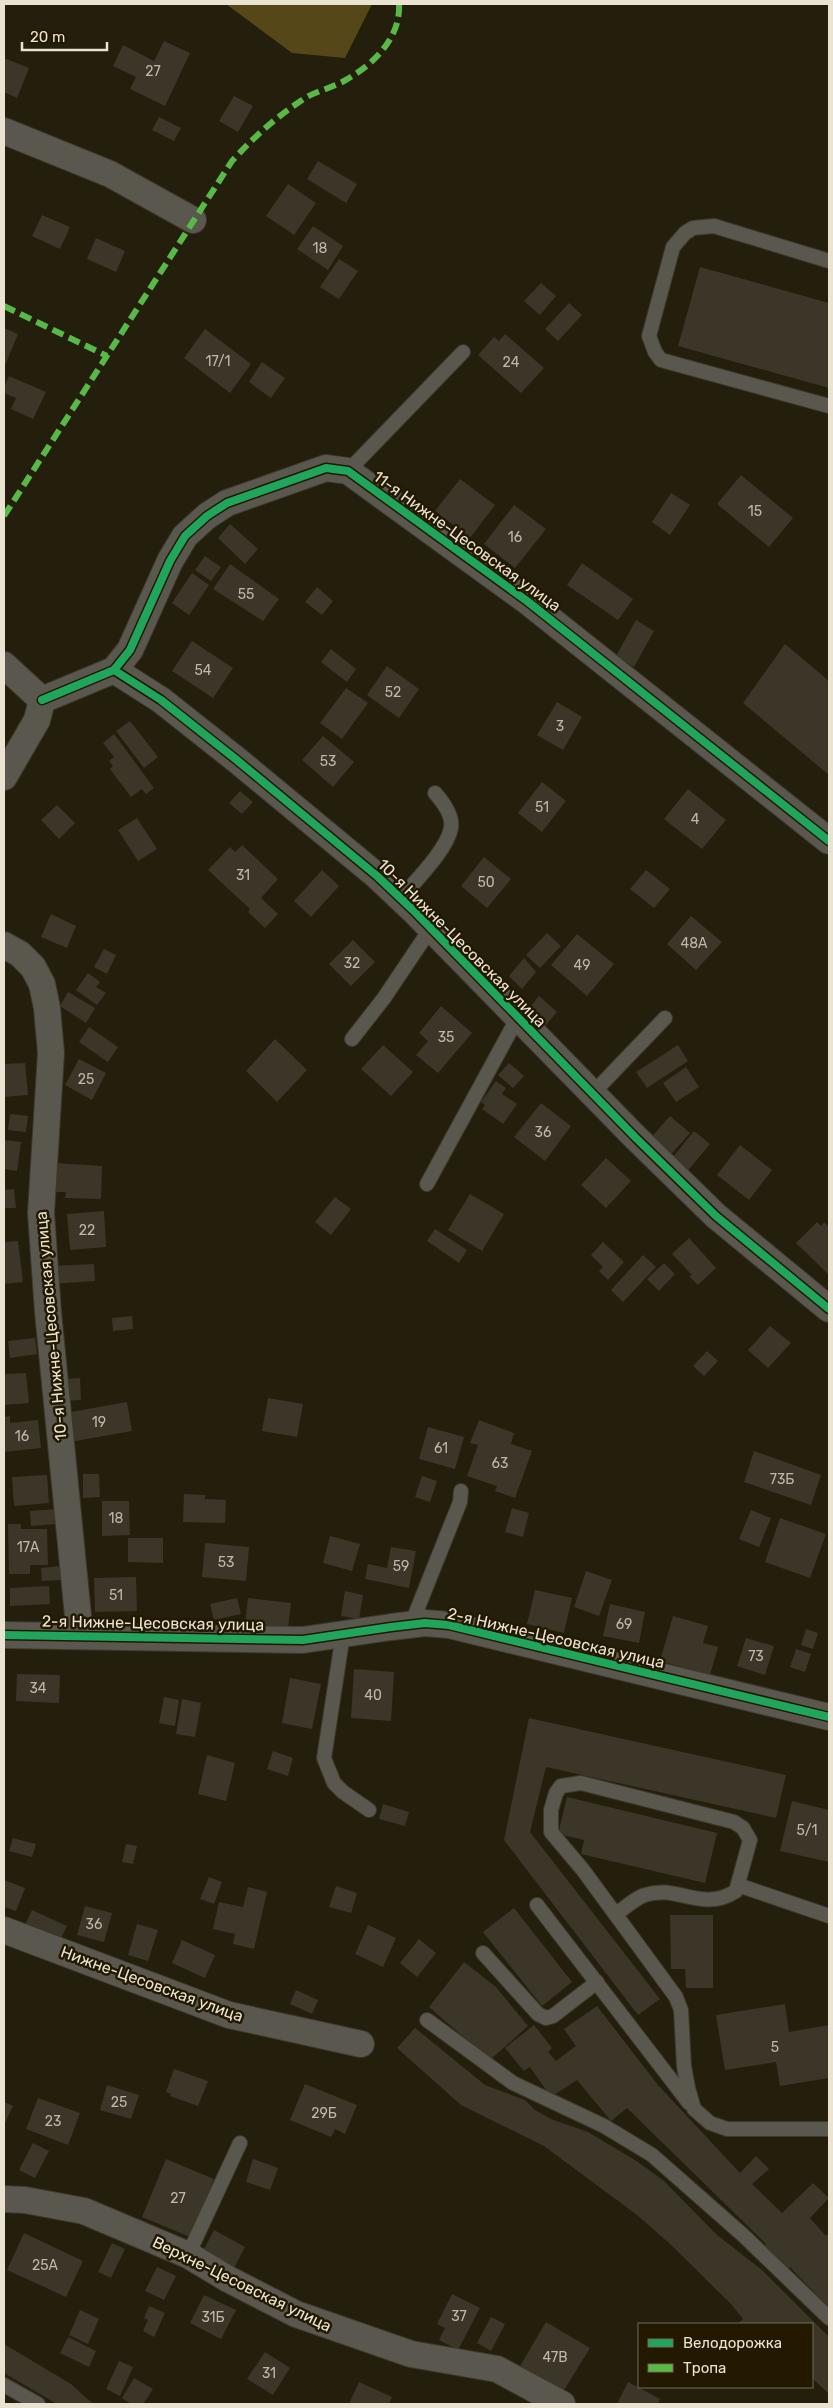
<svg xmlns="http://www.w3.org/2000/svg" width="833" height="2408" font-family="Rubik,sans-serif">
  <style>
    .forest { fill: #564719 }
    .building { fill: #3b3628 }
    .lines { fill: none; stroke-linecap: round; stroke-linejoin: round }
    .service-casing { stroke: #3e392a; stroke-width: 16 }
    .minor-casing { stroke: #3e392a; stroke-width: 28 }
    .service { stroke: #5a574e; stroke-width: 14 }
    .minor { stroke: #5a574e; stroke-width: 26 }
    .quiet { stroke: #58b947; stroke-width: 6; stroke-dasharray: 12 6; stroke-linecap: butt }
    .cycleway-casing { stroke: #231900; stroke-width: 11 }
    .cycleway { stroke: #20a55d; stroke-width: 8 }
    .labels { text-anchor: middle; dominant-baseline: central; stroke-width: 5; stroke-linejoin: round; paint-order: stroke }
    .number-label { font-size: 14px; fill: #beb8a8 }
    .street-label { font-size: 16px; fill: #eae3d2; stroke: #231900 }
  </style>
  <rect width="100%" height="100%" fill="#241e0d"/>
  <path class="forest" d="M226,4h146l-27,54 -53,-5z"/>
  <path class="building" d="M164,41l26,12 -25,53 -35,-17 6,-12 -23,-11 10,-21 31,16z
    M4,58l25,10 -12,30 -13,-6z
    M234,96l19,10 -15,26 -19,-11z
    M159,117l22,11 -7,13 -22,-11z
    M318,161l39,23 -11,19 -39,-24z
    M288,184l28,19 -22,32 -28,-19z
    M42,215l28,12 -10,22 -28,-13z
    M313,226l30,20 -15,24 -31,-21z
    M96,238l29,13 -9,21 -29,-13z
    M339,259l19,12 -19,28 -19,-12z
    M700,267l129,36v85l-151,-42z
    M541,283l15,13 -16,19 -16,-14z
    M569,303l13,12 -24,26 -13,-12z
    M4,328l14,6 -14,34z
    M205,329l46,35 -21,29 -46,-35z
    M505,334l39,34 -23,25 -43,-38 16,-18 5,4z
    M262,362l23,16 -14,20 -22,-16z
    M9,376l37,16 -13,27 -22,-10 5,-11 -12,-5v-6z
    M741,475l52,43 -24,29 -52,-43z
    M460,479l35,26 -25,33 -35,-27z
    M671,493l19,12 -20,30 -18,-13z
    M514,505l32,24 -31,39 -31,-24z
    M230,524l28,25 -13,15 -27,-26z
    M205,556l16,11 -10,14 -16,-11z
    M582,563l51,36 -15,21 -51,-35z
    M230,564l49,35 -16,22 -50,-32z
    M192,573l17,12 -20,30 -17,-12z
    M317,587l16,14 -11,14 -17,-13z
    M636,620l18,11 -20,36 -18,-11z
    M192,641l41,27 -20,30 -41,-27z
    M785,644l44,37v94l-86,-72z
    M331,649l25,20 -9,13 -26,-20z
    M387,666l32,23 -20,29 -32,-23z
    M346,688l22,15 -26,36 -22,-16z
    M557,702l25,15 -19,33 -26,-15z
    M130,721l28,36 -14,11 -28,-37z
    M114,734l40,54 -8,6 -4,-5 -11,8 -21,-28 3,-3 -4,-5 5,-4 -11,-14z
    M323,736l31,26 -21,25 -31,-27z
    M542,782l24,19 -24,31 -24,-19z
    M688,789l38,31 -24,29 -38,-30z
    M240,791l13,11 -11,12 -13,-11z
    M57,805l18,18 -16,16 -18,-19z
    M137,818l20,31 -19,12 -20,-31z
    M242,845l36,34 -17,19 17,16 -13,14 -17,-16 2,-3 -42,-39 22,-23 5,5z
    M484,857l27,22 -24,29 -26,-22z
    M322,870l17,16 -28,31 -17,-16z
    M646,870l24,19 -16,19 -24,-19z
    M51,914l25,12 -9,22 -26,-11z
    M691,916l31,26 -26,28 -29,-26z
    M547,933l14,13 -21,22 -14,-13z
    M577,934l37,30 -27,32 -36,-31z
    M353,940l22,22 -24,24 -22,-22z
    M104,949l12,6 -9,19 -13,-7z
    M524,958l12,14 -14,17 -13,-13z
    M88,973l12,9 -4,5 10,6 -9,12 -21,-15z
    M68,992l27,16 -9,15 -26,-17z
    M539,996l18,16 -11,13 -18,-15z
    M441,1006l31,27 -34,40 -22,-18 12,-14 -9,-8z
    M89,1027l29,20 -10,15 -29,-20z
    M275,1039l32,31 -30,32 -31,-31z
    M383,1045l30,27 -22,24 -30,-27z
    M678,1045l10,16 -41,27 -11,-16z
    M79,1059l27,14 -14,27 -27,-15z
    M25,1063l3,32 -24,2v-33z
    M509,1063l15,13 -11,12 -15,-13z
    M686,1067l13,20 -23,15 -13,-19z
    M496,1081l10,7 -4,6 15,10 -14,20 -21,-15 3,-4 -4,-3z
    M541,1103l30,23 -26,35 -31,-24z
    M10,1114l18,2 -2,16 -18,-2z
    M670,1116l20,17 -23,26 -20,-17z
    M694,1131l16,13 -25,30 -16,-12z
    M4,1140l17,2 -4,29 -13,-2z
    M740,1145l32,25 -23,30 -32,-25z
    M606,1158l25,23 -25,27 -25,-23z
    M54,1163l48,3 -1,33 -36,-1 1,-6h-13z
    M14,1189l2,19h-12v-18z
    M470,1194l34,20 -22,37 -34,-21z
    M335,1197l16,12 -20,26 -16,-13z
    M104,1211l2,36 -36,3 -3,-36z
    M817,1222l4,4 3,-4 5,5v48l-33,-32z
    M435,1229l32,21 -8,13 -32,-22z
    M689,1238l27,30 -18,17 -9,-9 3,-1 -20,-21z
    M18,1241l5,41 -19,2v-42z
    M603,1242l21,20 -16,18 -9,-9 4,-4 -12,-12z
    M643,1255l13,12 -33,35 -12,-12z
    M664,1263l11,11 -16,17 -12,-12z
    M94,1264l1,17 -44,3 -1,-18z
    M132,1316l1,13 -20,2 -1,-13z
    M770,1326l21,17 -23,25 -20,-18z
    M35,1338l2,16 -27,4 -2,-17z
    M707,1351l11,10 -14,15 -11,-10z
    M26,1373l3,30 -25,2v-31z
    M80,1378l1,22 -17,1 -2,-22z
    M268,1398l35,6 -6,33 -35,-6z
    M127,1402l5,29 -62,11 -5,-29z
    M10,1416v7l28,-3 3,28 -37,4v-35z
    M479,1420l35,13 -3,11 21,7 -17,47 -20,-7 2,-5 -30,-10 11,-31 -8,-2z
    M428,1427l36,10 -9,32 -36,-10z
    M754,1451l67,24 -10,30 -67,-23z
    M83,1474h16l1,23 -17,1z
    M47,1475l2,28 -35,3 -2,-29z
    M422,1476l15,5 -7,21 -15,-5z
    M184,1494l21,1v4l21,1 -1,23 -42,-1z
    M102,1501h27l1,34 -28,1z
    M512,1508l17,5 -6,24 -18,-5z
    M56,1509l1,15 -26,2 -1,-15z
    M751,1510l20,8 -12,29 -20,-8z
    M780,1518l46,16 -16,44 -45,-16z
    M8,1524h13v5h26l1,36h-18v9h-21z
    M330,1536l30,8 -8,27 -29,-8z
    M128,1538h35v25l-35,-1z
    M205,1543l44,4 -3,34 -44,-4z
    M391,1547l25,4 -7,37 -44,-9 3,-15 19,4z
    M61,1566l1,14 -20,1 -1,-13z
    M586,1571l26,9 -13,36 -25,-9z
    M136,1577l1,34 -42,1 -1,-34z
    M49,1586l1,18 -40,2v-18z
    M535,1590l37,8 -8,35 -37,-9z
    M345,1591l18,4 -4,24 -18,-3z
    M237,1598l4,16 -27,6 -4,-16z
    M248,1598l43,5 -3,25 -43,-4z
    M610,1604l35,8 -6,31 -36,-7z
    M673,1616l35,10 -5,17 15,4 -8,28 -50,-14z
    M806,1629l12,4 -5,16 -12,-4z
    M746,1638l28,8 -9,29 -28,-9z
    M796,1649l15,5 -6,18 -15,-5z
    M354,1669l40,3 -3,49 -40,-3z
    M17,1674l43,1 -1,28 -43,-2z
    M290,1678l31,6 -9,45 -30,-6z
    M164,1697l15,3 -4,26 -16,-3z
    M182,1699l19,4 -6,34 -19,-3z
    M529,1718l257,57 -10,43 -230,-51 -16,65 130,167 -22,16 -134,-175z
    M273,1751l20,7 -5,18 -21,-7z
    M207,1755l28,8 -9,38 -28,-7z
    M567,1797l150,36 -12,50 -124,-29 3,-14 -26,-6z
    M792,1801l37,9v52l-49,-11z
    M383,1804l26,8 -4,14 -26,-7z
    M13,1838l23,6 -4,13 -23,-6z
    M126,1844l11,2 -4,18 -11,-2z
    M209,1877l13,5 -8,22 -14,-5z
    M4,1880l21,8 -9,23 -12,-4z
    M336,1886l21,7 -6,20 -22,-6z
    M248,1887l19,5 -13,57 -21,-5 2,-10 -22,-5 6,-27 24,5z
    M85,1906l27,7 -8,29 -27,-7z
    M514,1908l58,74 -30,24 -59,-74z
    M32,1910l35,16 -10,20 -34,-17z
    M670,1915h43v73h-27l-1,-19h-14z
    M137,1924l21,6 -10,31 -20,-6z
    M368,1925l28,13 -13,29 -28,-13z
    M419,1939l17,14 -19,24 -17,-14z
    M182,1940l33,15 -10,23 -33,-15z
    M464,1962l32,25 32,39 -38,34 -61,-53z
    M296,1990l22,10 -6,14 -22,-10z
    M785,2004l4,28 40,-7v53l-49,8 -4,-24 -51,8 -9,-55z
    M597,2006l61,79 82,88 16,-17 13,13 -17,15 30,29 31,-30 16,15 -19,20 16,18 3,-3v75l-39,-41 -3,3 -23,-24 2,-2 -139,-136 -16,13 -34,-41 -26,17 -21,-30 -6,4 -19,-23 29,-23 18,23 -4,4 8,9 20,-15 -12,-17z
    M415,2028l70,57 40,15 10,10 16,9 37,13 50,30 26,19 53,54 45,35 67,67v57l-17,-16v-54h-75l6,-5 -12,-15 -62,-61 -32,-28 -93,-69 -83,-41 -64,-57z
    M174,2069l34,12 -10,25 -28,-10 1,-2 -5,-2z
    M305,2084l52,21 -12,29 -10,-5 -4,8 -41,-17z
    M107,2085l32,10 -8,24 -31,-9z
    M38,2098l42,15 -12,32 -42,-16z
    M4,2102l9,4 -9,19z
    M33,2143l16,8 -14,27 -16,-8z
    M166,2159l48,20 -24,58 -48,-20z
    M253,2159l25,9 -8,22 -24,-8z
    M214,2230l31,17 -12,23 -31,-17z
    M24,2233l59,28 -17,36 -59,-27z
    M112,2243l13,6 -14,29 -13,-6z
    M157,2267l19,9 -12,24 -19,-9z
    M452,2294l28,14 -22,42 -19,-10 6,-12 -8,-4z
    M204,2295l32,15 -15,29 -31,-16z
    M149,2306l16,7 -11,24 -11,-6 5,-11 -4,-2z
    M80,2310l19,9 -11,25 -19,-9z
    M491,2317l14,7 -14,27 -14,-8z
    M546,2322l44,26 -27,44 -43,-26z
    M68,2337l28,14 -7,16 -29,-14z
    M4,2344l67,40 22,20h-36l-53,-31z
    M265,2352l25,16 -17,27 -26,-16z
    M119,2361l14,6 -13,29 -14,-7z
    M134,2378l19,11 -10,15h-12l-9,-6z
    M359,2382l33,15 -3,7h-40z
    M628,2382l32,17 -2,5h-41z"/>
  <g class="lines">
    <g class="service-casing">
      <path id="service" d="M829,261l-115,-35 -21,2 -8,5 -12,14 -24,89 6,16 6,8 168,46
        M348,471l115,-119
        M401,898c14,-17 46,-48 50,-70 2,-12 -8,-26 -16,-35
        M352,1039l32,-41 47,-70
        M593,1093l72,-75
        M427,1184l91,-167
        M411,1625l49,-123 1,-11
        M343,1634l-19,124 10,25 9,9 26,18
        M738,1885l91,31
        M537,1905l152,198
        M616,1914c9,-6 19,-16 29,-19 32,-11 58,18 91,-4l14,-51 -7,-12 -9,-6 -153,-39 -20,3 -5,7 -5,17v22l32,38 93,127 5,13 3,56 4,22 6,21 16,14 17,6h102
        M483,1953l55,61 8,4 7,-2 44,-34
        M427,2020l86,63 91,43 48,29 92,81 85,82
        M188,2255l52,-112
        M4,2385l34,19"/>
    </g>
    <g class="minor-casing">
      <path id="minor" d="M4,131l106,43 83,46
        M4,665l38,35
        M114,670l16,-20 40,-89 15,-25 22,-20 20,-13 99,-35 22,3 179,130 302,240
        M42,700l72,-30 47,30 77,61 139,115 36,34 223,228 80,78 113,93
        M4,777l33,-57 5,-20
        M4,945l16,9 13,13 9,17 5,24 4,45 -10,160 7,99 32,324
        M4,1635l299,5 88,-13 34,-4 24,2 380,92
        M4,1930l225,85 132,29
        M4,2199l21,1 59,11 104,44 40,24 68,35 115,40 86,15 65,35"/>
    </g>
    <use href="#service" class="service"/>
    <use href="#minor" class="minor"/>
    <path class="quiet" d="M4,306l103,50
      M4,516l228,-355c24,-26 43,-43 73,-63 12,-7 26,-10 39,-17 29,-16 57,-43 55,-77"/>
    <g class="cycleway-casing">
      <path id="cycleway" d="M114,670l16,-20 40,-89 15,-25 22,-20 20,-13 99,-35 22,3 179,130 302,240
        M42,700l72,-30 47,30 77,61 139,115 36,34 223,228 80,78 113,93
        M4,1635l299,5 88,-13 34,-4 24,2 380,92"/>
    </g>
    <use href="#cycleway" class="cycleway"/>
  </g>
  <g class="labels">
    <g class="number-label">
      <text x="153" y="71">27</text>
      <text x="320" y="248">18</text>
      <text x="218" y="361">17/1</text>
      <text x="511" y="362">24</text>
      <text x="755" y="511">15</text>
      <text x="515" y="537">16</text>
      <text x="246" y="594">55</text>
      <text x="203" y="670">54</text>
      <text x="393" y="692">52</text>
      <text x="560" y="726">3</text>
      <text x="328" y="761">53</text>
      <text x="542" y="807">51</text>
      <text x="695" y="819">4</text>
      <text x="243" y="875">31</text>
      <text x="486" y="882">50</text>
      <text x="694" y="943">48А</text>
      <text x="352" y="963">32</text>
      <text x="582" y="965">49</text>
      <text x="446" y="1037">35</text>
      <text x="86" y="1079">25</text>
      <text x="543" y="1132">36</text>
      <text x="87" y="1230">22</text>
      <text x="99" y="1422">19</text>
      <text x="22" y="1436">16</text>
      <text x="441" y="1448">61</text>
      <text x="500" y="1463">63</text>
      <text x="782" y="1479">73Б</text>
      <text x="116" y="1518">18</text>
      <text x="28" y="1547">17А</text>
      <text x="226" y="1562">53</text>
      <text x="401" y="1566">59</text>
      <text x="116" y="1595">51</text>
      <text x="624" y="1624">69</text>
      <text x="756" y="1656">73</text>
      <text x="38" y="1688">34</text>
      <text x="373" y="1695">40</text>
      <text x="807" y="1830">5/1</text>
      <text x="94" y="1924">36</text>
      <text x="775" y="2047">5</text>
      <text x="119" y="2102">25</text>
      <text x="324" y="2113">29Б</text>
      <text x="53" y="2121">23</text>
      <text x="178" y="2198">27</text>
      <text x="45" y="2265">25А</text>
      <text x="459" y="2316">37</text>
      <text x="213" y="2317">31Б</text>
      <text x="555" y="2357">47В</text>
      <text x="269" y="2373">31</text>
    </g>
    <g class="street-label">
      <text transform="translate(467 541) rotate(36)">11-я Нижне-Цесовская улица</text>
      <text transform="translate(462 943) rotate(45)">10-я Нижне-Цесовская улица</text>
      <text transform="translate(51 1326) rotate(-95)">10-я Нижне-Цесовская улица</text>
      <text transform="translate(153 1623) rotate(1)">2-я Нижне-Цесовская улица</text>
      <text transform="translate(556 1638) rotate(13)">2-я Нижне-Цесовская улица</text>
      <text transform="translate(152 1984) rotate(20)">Нижне-Цесовская улица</text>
      <text transform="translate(242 2284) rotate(26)">Верхне-Цесовская улица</text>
    </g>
  </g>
  <rect width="833" height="2408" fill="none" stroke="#eae3d2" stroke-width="10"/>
  <rect x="638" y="2323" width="175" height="65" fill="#231900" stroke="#736a54"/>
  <rect x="648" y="2339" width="25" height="8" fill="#20a55d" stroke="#736a54"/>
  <text x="683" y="2348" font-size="15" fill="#eae3d2">Велодорожка</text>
  <rect x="648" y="2364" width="25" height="8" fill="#58b947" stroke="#736a54"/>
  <text x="683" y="2373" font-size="15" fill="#eae3d2">Тропа</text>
  <path d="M22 42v8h85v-8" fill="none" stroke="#eae3d2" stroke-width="2.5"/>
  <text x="30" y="42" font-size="15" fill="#eae3d2" stroke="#231900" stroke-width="4" paint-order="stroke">20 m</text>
</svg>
